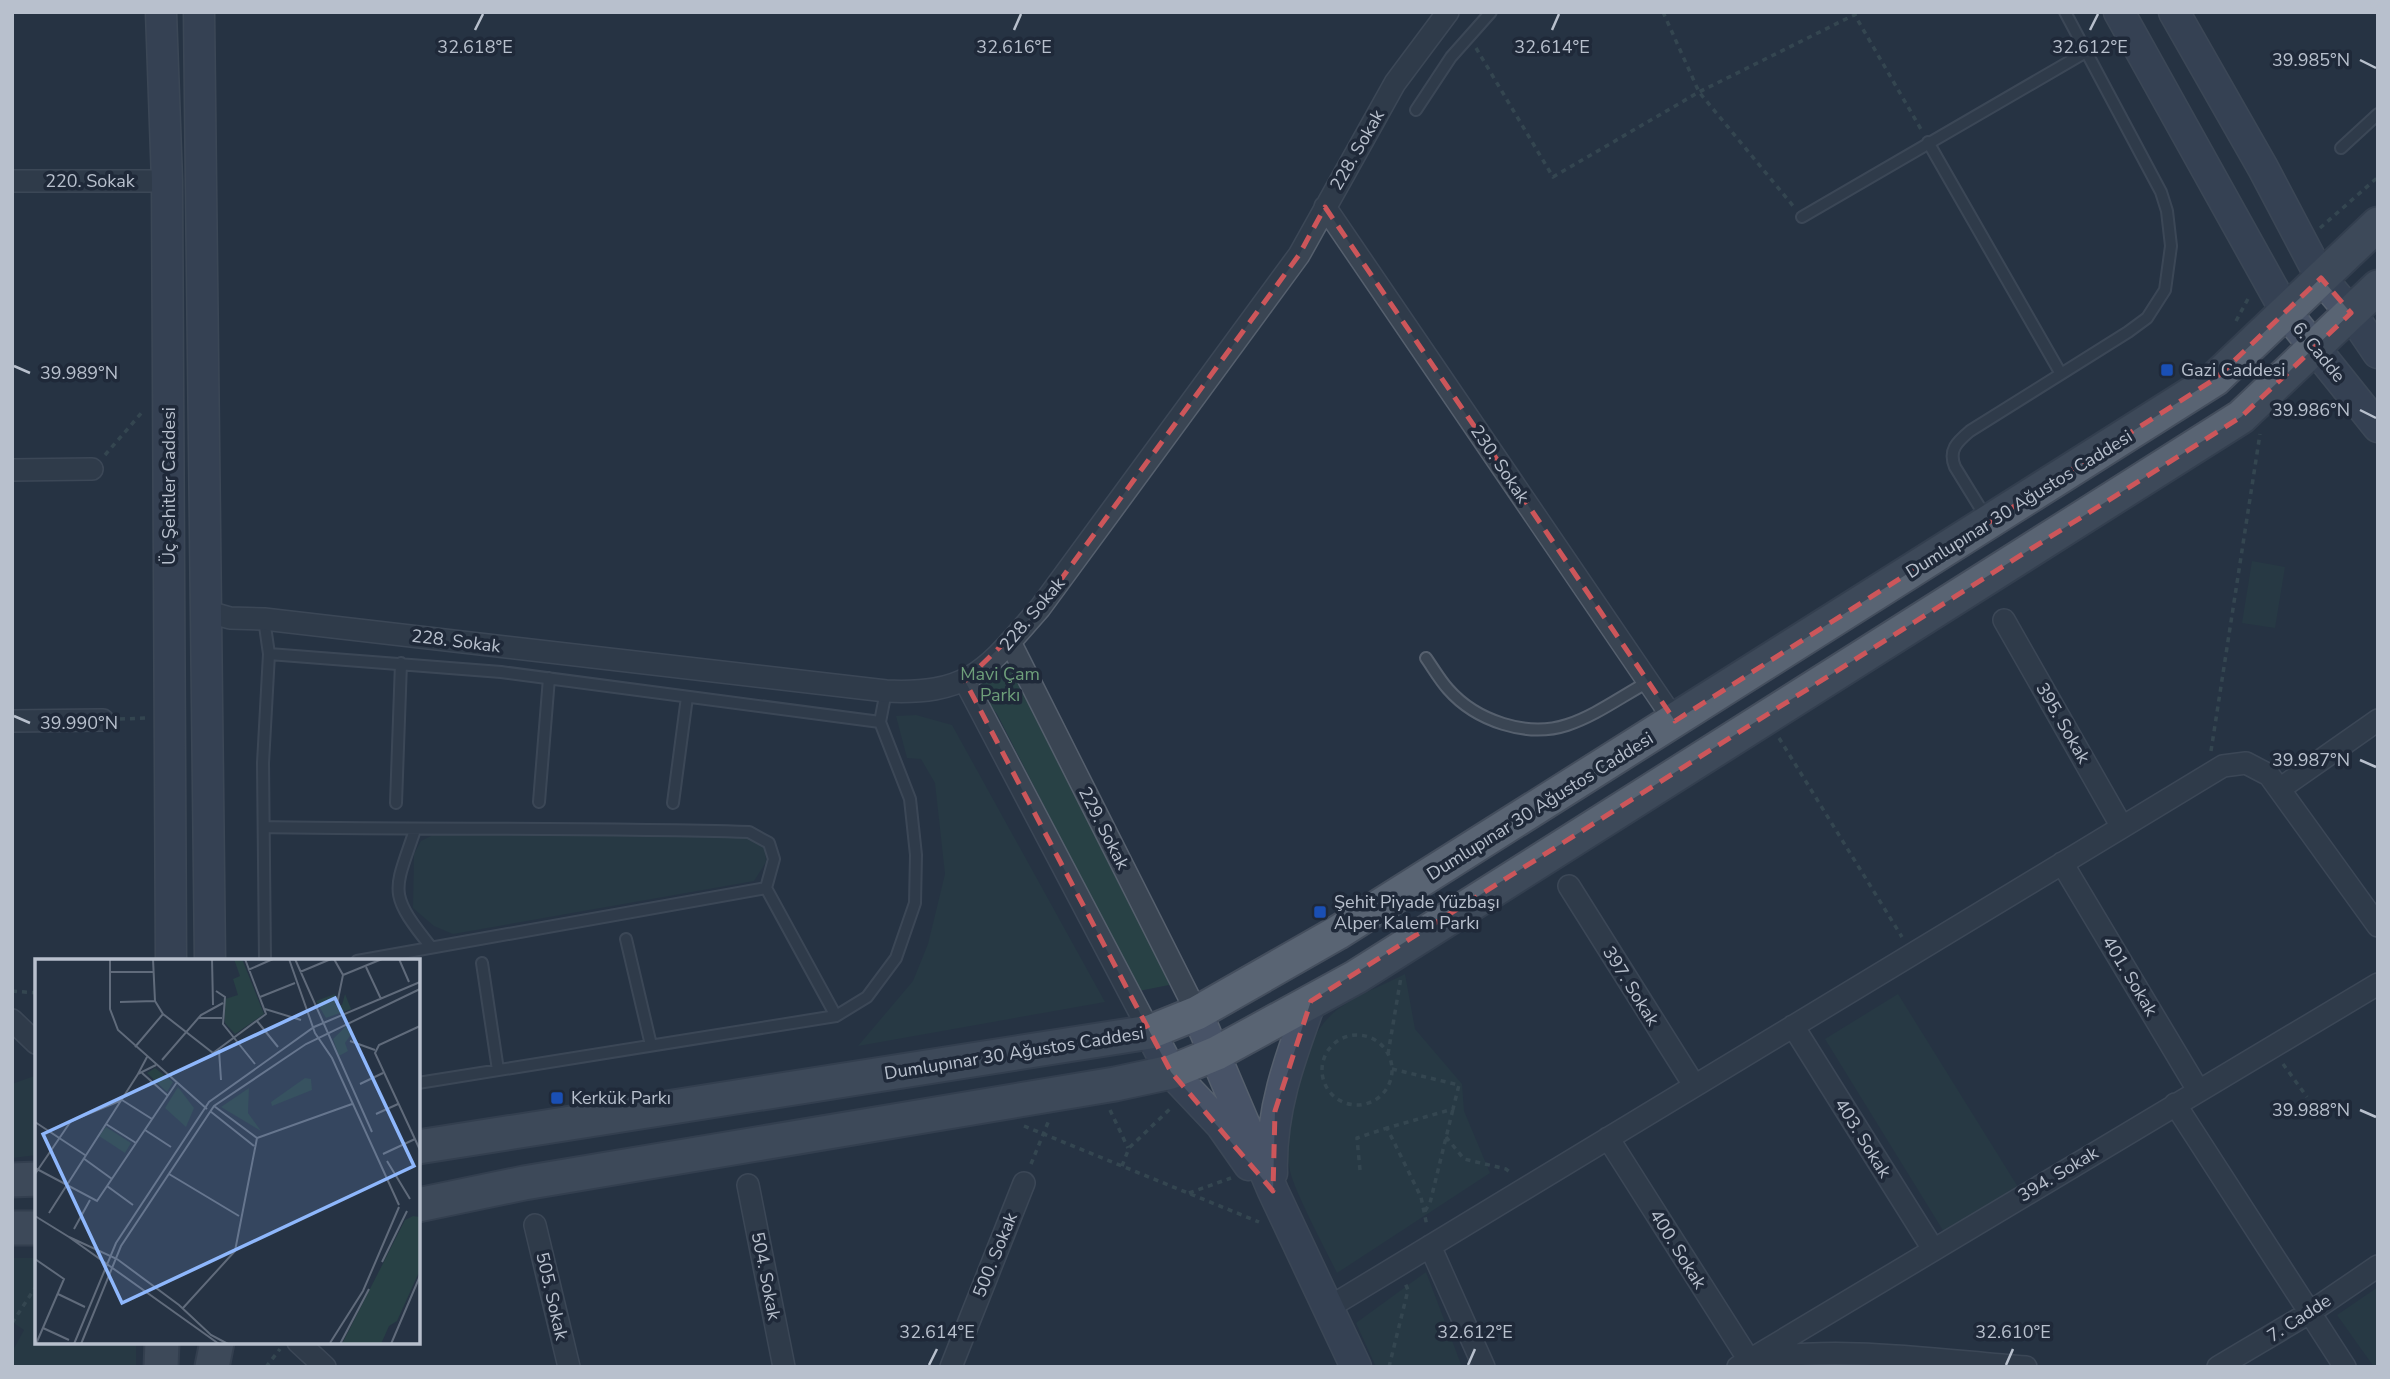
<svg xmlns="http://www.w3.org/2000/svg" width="2390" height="1379" font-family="'Nunito Sans',sans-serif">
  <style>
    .green { fill: #284145 }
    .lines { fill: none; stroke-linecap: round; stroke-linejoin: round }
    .service-casing { stroke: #56606e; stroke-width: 14 }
    .minor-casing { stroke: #56606e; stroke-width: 24 }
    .secondary-casing { stroke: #56606e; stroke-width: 33 }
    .primary-casing { stroke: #444e5d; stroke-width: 37 }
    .path { stroke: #465e61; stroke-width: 3.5; stroke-dasharray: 5 5; stroke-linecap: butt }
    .service { stroke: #3a4553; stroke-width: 10 }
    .minor { stroke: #3a4553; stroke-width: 21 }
    .secondary { stroke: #485367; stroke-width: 30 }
    .primary { stroke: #596473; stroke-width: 33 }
    .marked { fill: none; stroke: #cd565a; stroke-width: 5; stroke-dasharray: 14 9; stroke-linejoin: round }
    .ticks { fill: none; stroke: #b8c0cd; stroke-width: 2.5 }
    .transit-dot { fill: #1a4fb4; stroke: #1f2939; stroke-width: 2.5 }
    .labels { text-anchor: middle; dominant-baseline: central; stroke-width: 7; stroke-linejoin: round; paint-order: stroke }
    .street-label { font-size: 18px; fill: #b8c0cd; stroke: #1f2939 }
    .poi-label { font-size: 18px; fill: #b8c0cd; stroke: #1f2939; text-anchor: start }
    .park-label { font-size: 18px; fill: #6e9f7a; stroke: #1f2939 }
    .inset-road { fill: none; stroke: #606b7b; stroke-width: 2 }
    .view { fill: #8eb7fc; fill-opacity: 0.15; stroke: #8eb7fc; stroke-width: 3.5 }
    .inset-edge { fill: none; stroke: #b8c0cd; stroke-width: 3.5 }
    .ticks-label { font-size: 18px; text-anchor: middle; fill: #b8c0cd; stroke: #1f2939; stroke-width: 7; stroke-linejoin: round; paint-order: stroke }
  </style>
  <rect width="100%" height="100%" fill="#263344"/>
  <path class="green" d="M2252,561l33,6 -10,61 -33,-5z
    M1008,660l159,314 2,11 -30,6 -142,-277 -27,-34z
    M916,715l36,10 153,277 -247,44 55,-65 15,-37 17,-70 -10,-91 -14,-24 -14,-1 -11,-42z
    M441,831l309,6 15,11 1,14 -12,19 -301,53 -19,-8 -21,-18 1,-54 7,-13z
    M1405,974l10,55 47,55 2,27 26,62 -153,100c-12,-25 -45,-85 -48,-107 -7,-46 11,-129 49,-157 20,-15 46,-24 67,-35z
    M1898,994l120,193 -74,45 -119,-193z
    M37,1075v80l-25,3v-74z
    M12,1258h25v84h99v25h-124v-15l12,-22 -12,-8z
    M1426,1272l36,95h-86l-20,-44z
    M2378,1287v77l-4,3 -37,-52z"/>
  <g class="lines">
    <g class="service-casing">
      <path id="service" d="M1416,110l35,-53 40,-45
        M1928,142l133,232
        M2341,148l37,-34
        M1802,217l284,-165
        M1987,519l-32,-52c-7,-17 2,-25 15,-36l158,-99 19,-14 18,-28 6,-44 -4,-35 -6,-19 -96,-180
        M264,619l5,35 -6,109 2,198
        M269,654l232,18 379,50
        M1426,658c7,10 14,22 22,31 28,32 79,49 119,36 28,-9 55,-29 81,-43
        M539,802l10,-124
        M396,803l5,-140
        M673,803l14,-106
        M264,827c162,3 323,0 485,5l20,11 5,16 -8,29
        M415,830c-21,62 -28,62 16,117
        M626,939l25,106
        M357,961l409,-73 70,128
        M482,963l16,107
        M418,1083l418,-67 31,-19 29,-39 19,-55 1,-48 -6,-56 -30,-77 6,-31"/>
    </g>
    <g class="minor-casing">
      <path id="minor" d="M12,181h155
        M1325,207l350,514
        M12,470l80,-1
        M209,612l21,6 34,1 622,72c86,4 101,-23 154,-83l259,-353 96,-172 53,-71
        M2004,620l118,207
        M1010,642l187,371
        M965,681l185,351
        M12,721l91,-1
        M2281,788l97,-68
        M2062,863l136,227
        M1569,886l125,199
        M12,1020l24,23
        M1793,1026l140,223
        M2175,1104l170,263
        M1608,1138l141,222c91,-15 185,0 277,7
        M748,1185l36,182
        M535,1225l34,142
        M1430,1246l54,121
        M1328,1308l895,-542 23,-3 23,12 109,151
        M298,1342l27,25
        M951,1367l73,-184
        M1738,1367l640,-383
        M2218,1367l91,-54 69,-47"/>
    </g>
    <g class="secondary-casing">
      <path id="secondary" d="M161,12l6,169 4,780
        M199,12l11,949
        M2119,12l167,300 92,115
        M2174,12l89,156 58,110 30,35 27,40
        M1197,1013l76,178 83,176
        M1150,1032l21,40 50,53 28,40
        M1272,1173c-2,-62 18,-115 39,-172"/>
    </g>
    <g class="primary-casing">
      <path id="primary" d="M418,1147l732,-115 47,-19 140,-80 878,-554 163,-155
        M12,1180l25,-1
        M418,1205l106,-22 591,-99 56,-12 46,-19 139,-76 885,-560 137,-130
        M12,1228h25
        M161,1367l1,-25
        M212,1367l5,-25"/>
    </g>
    <path class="path" d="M1663,12l36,80 95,115
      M1853,12l69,119
      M1476,48l77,129 146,-85 161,-80
      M2320,228l58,-51
      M2236,321l13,-24
      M105,455l39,-45
      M120,719l27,-1
      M1779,738l123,199
      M2211,751l49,-317
      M12,991l25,2
      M1322 1070a35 35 0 1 1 70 0a35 35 0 1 1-70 0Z
      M1388,1054l13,-77
      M2283,1064l24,33
      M1392,1069l67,16 -6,24 -66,19 34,69 6,29
      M1110,1110l18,38
      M1024,1126l235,96
      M1446,1137l18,22 42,10 6,5
      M1031,1164l18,-44
      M1122,1166l7,-18 43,-41
      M1360,1170l-3,-32 30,-10
      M1189,1193l42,-15
      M1425,1211l5,-8 23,-94
      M12,1323l25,-38
      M266,1367l14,-18
      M1389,1367l19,-77 -3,-7"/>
    <use href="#service" class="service"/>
    <use href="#minor" class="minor"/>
    <use href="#secondary" class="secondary"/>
    <use href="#primary" class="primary"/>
  </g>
  <path d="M0 0H2390V1379H0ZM1325,207l350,514 540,-342 106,-101 30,35 -110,104 -930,584 -36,110 -2,80 -102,-119 -206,-391 75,-73 259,-353z" fill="#263344" fill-opacity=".55" fill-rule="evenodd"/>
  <path class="marked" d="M1325,207l350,514 540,-342 106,-101 30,35 -110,104 -930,584 -36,110 -2,80 -102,-119 -206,-391 75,-73 259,-353z"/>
  <path class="ticks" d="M475,30l8,-16M1014,30l7,-16M1552,30l7,-16M2090,30l8,-16M2360,60l16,8M14,366l16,7M2360,410l16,8M14,716l16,7M2360,760l16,7M2360,1110l16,7M929,1365l8,-16M1468,1365l7,-16M2006,1365l7,-16"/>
  <g class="transit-dot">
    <rect x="2160" y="363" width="14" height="14" rx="3.5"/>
    <rect x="1313" y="905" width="14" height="14" rx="3.5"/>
    <rect x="550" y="1091" width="14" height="14" rx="3.5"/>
  </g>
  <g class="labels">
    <g class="street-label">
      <text transform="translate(1357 150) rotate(-60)">228. Sokak</text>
      <text x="90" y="181">220. Sokak</text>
      <text transform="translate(2319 352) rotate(51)">6. Cadde</text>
      <text transform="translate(1500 464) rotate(56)">230. Sokak</text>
      <text transform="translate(169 486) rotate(-90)">Üç Şehitler Caddesi</text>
      <text transform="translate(2019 504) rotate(-32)">Dumlupınar 30 Ağustos Caddesi</text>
      <text transform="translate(1032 614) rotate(-50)">228. Sokak</text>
      <text transform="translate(456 641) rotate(7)">228. Sokak</text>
      <text transform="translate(2063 723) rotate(60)">395. Sokak</text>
      <text transform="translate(1540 806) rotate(-32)">Dumlupınar 30 Ağustos Caddesi</text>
      <text transform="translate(1104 828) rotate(63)">229. Sokak</text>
      <text transform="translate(2130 976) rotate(59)">401. Sokak</text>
      <text transform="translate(1631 986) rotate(58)">397. Sokak</text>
      <text transform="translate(1014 1053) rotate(-9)">Dumlupınar 30 Ağustos Caddesi</text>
      <text transform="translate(1863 1138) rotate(58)">403. Sokak</text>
      <text transform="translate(2058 1174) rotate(-31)">394. Sokak</text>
      <text transform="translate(1678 1249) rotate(58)">400. Sokak</text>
      <text transform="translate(995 1255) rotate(-68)">500. Sokak</text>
      <text transform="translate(766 1276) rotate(79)">504. Sokak</text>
      <text transform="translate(552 1296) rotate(77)">505. Sokak</text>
      <text transform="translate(2299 1318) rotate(-33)">7. Cadde</text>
    </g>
    <g class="poi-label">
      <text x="2181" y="370">Gazi Caddesi</text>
      <text x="1334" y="902">Şehit Piyade Yüzbaşı<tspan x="1334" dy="21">Alper Kalem Parkı</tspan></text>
      <text x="571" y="1098">Kerkük Parkı</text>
    </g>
    <g class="park-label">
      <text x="1000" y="674">Mavi Çam<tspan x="1000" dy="21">Parkı</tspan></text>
    </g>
  </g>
  <g transform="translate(35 959)">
    <rect width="385" height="385" fill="#263344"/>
    <path d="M199,0h8l22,55 -29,20 -10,-11 -1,-16 1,-8 13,-4 -5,-16 7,-3zM300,35v11h7l3,-11 6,15 -25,9 -10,-17zM313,65l4,9 -7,10 3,8 -9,5 -6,-17zM120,109l18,14 -6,10 -20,-19zM270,119l6,1 1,11 -40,16 -1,-4zM143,128l16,21 -8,19 -21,-19zM214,129l-1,25 13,18 -40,-24zM71,168l25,16 -6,10 -26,-17zM378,257l7,1v53l-23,51 -8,5 -8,18h-39l63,-124z" fill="#284145"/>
    <path class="inset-road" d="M75,0v50l8,21 89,79M118,0l2,42 8,13 50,39 53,-39 -21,-55M177,0l1,46M254,0l26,74 17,25 67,147M260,0l77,173M299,0l9,16 -6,29M364,0l10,23M331,8l15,32M213,11l25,-11M76,13h42M265,13l31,-13M308,16l39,-16M181,32l9,6 -2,27 32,40M225,38l35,-14M85,43l35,-1M230,50l36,11M164,59h23M222,62l21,26M385,67l-41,19 -4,8 45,97M315,82l25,9M100,88l28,-33M184,91l2,30M112,98l-9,17 18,-9M127,101l39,-45 22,-12M107,114l26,23M325,125l23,-11M179,147l43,32M175,152l44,35M341,155l22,-10M0,163l50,33M71,165l30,19M110,171l26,17M348,195l32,-15M48,199l29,21M352,202l23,38M0,209l62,33 80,-119M0,215l36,-53 51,-21 30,19M134,215l70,42M72,227l26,19M14,254l89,-139M0,257l34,21M39,270l16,-29M0,300l29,20 -28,65M347,303l25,-51M23,335l27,13M148,349l52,-57 22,-113 95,-34M8,369l26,12M295,384l33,-52 36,-84M39,385l42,-101 93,-141 105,-75 106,-45M46,385l40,-98 93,-140 92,-62 114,-55M184,385l-150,-107 48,22 62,46 32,30 17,9M305,385l29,-55M356,385l29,-68"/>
    <path class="view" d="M300,39l79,168 -292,137 -79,-169z"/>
    <rect width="385" height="385" class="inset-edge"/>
  </g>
  <g class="ticks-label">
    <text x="475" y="53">32.618°E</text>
    <text x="1014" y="53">32.616°E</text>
    <text x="2090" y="53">32.612°E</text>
    <text x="1552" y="53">32.614°E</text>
    <text x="2311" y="66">39.985°N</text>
    <text x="79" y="379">39.989°N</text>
    <text x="2311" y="416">39.986°N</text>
    <text x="79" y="729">39.990°N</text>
    <text x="2311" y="766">39.987°N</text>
    <text x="2311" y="1116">39.988°N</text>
    <text x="937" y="1338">32.614°E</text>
    <text x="1475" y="1338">32.612°E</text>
    <text x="2013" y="1338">32.610°E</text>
  </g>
  <rect width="2390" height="1379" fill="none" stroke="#b8c0cd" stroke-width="28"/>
</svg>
